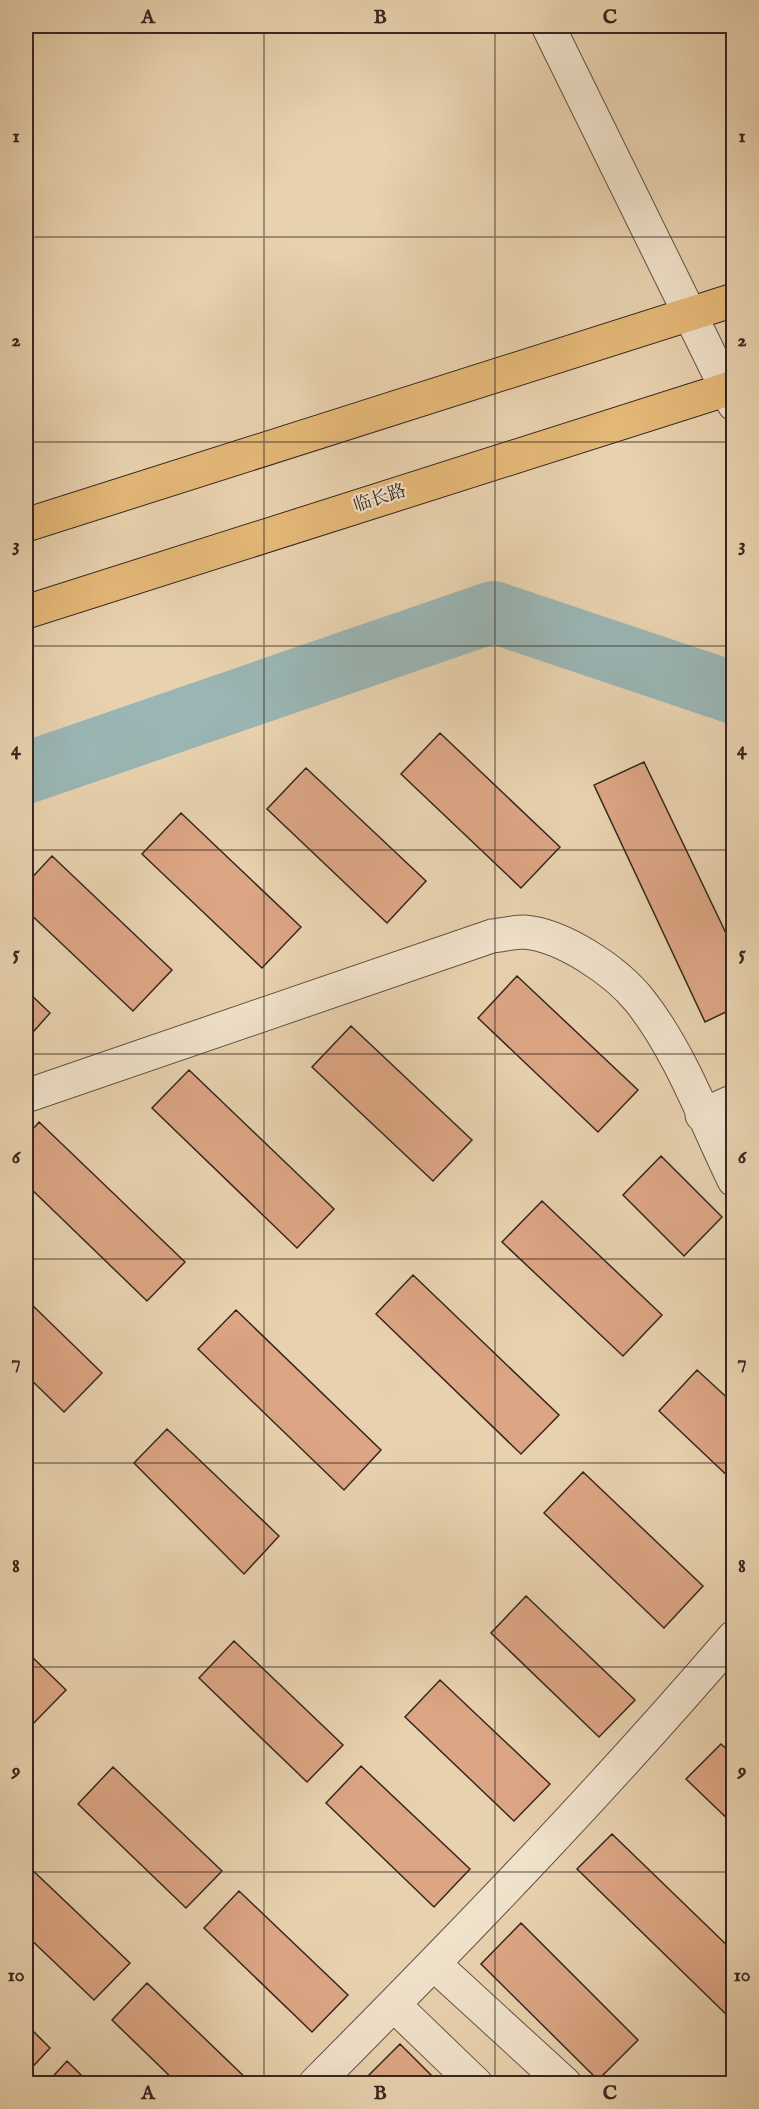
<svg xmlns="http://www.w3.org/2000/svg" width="759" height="2109" font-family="'IM FELL English','Noto Serif SC',serif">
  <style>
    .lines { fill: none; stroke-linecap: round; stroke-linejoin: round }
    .river { stroke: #9ab5b4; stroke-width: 62 }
    .building { fill: #dca584; stroke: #372720; stroke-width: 1.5 }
    .minor-casing { stroke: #635244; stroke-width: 35 }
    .major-casing { stroke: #372720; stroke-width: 35 }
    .minor { stroke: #f0e1ca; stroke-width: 33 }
    .major { stroke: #e4b877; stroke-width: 33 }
    .grid { fill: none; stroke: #372720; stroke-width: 1.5; stroke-opacity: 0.55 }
    .labels { text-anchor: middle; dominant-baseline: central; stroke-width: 4.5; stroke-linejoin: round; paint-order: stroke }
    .street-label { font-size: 18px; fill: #372720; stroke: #f0e1ca }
    .neatline { fill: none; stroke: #372720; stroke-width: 2 }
    .grid-label { font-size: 20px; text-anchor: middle; font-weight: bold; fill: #372720 }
  </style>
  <rect width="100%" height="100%" fill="#e8d1ae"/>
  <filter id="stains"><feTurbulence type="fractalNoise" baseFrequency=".00333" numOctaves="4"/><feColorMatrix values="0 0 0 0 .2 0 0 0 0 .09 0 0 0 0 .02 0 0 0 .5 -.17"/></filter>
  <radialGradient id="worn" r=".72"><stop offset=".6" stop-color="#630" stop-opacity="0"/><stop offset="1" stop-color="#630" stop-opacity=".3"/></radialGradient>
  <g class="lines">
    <path class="river" d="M26,773l467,-161 241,81"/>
  </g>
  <path class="building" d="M440,733l120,114 -39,41 -120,-114z
    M644,762l90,188v58l-29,14 -111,-237z
    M306,768l120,113 -39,42 -120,-114z
    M181,813l120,114 -39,41 -120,-114z
    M52,856l120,114 -39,41 -107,-101v-26z
    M517,976l121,114 -40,42 -120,-114z
    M26,990l24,23 -24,27z
    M351,1026l121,114 -39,41 -121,-114z
    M189,1070l145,139 -37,39 -145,-140z
    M39,1122l146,140 -38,39 -121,-117v-47z
    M661,1156l61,61 -38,39 -61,-61z
    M542,1201l120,114 -39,41 -121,-114z
    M413,1275l146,140 -38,39 -145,-140z
    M26,1299l76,74 -38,39 -38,-37z
    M236,1310l145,140 -37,40 -146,-141z
    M697,1370l37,34v78l-75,-71z
    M167,1429l112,107 -35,38 -110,-111z
    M583,1472l120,114 -39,42 -120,-115z
    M526,1596l109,104 -36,37 -108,-104z
    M234,1641l109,104 -36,37 -108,-104z
    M26,1651l40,39 -40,41z
    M440,1680l110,104 -36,37 -109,-104z
    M721,1744l13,12v69l-48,-46z
    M361,1766l109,103 -36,38 -108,-104z
    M113,1767l109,104 -36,37 -108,-104z
    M612,1834l122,118v64l-3,3 -154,-150z
    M26,1864l104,99 -36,37 -68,-65z
    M239,1891l109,104 -36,37 -108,-104z
    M521,1923l117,117 -40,40 -117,-116z
    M147,1983l105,101h-74l-66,-64z
    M26,2024l24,24 -24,26z
    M400,2044l40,40h-80z
    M67,2061l23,23h-44z"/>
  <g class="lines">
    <g class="minor-casing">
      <path id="minor" d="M548,26l186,378
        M26,1096l466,-160c10,-1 22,-4 32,-4 39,3 92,39 116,69 41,52 65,120 94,179
        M702,1115l32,-14
        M434,1964l131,120
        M394,2005l82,79
        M315,2084c144,-145 286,-292 419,-447"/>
    </g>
    <g class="major-casing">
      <path id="major" d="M26,525l708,-225
        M26,612l708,-225"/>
    </g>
    <use href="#minor" class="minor"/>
    <use href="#major" class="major"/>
  </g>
  <path class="grid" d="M264,26v2058M495,26v2058M26,237h708M26,442h708M26,646h708M26,850h708M26,1054h708M26,1259h708M26,1463h708M26,1667h708M26,1872h708"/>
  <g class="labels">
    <g class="street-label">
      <text transform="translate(380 499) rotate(-18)">临长路</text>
    </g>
  </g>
  <rect width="759" height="2109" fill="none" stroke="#e8d1ae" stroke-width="66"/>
  <rect x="33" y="33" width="693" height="2043" class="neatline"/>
  <g class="grid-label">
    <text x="148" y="23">A</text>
    <text x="380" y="23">B</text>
    <text x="610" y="23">C</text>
    <text x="16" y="142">1</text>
    <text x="742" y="142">1</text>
    <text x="16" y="346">2</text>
    <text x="742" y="346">2</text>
    <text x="16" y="551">3</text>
    <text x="742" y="551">3</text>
    <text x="16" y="755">4</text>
    <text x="742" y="755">4</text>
    <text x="16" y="959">5</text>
    <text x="742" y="959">5</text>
    <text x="16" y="1163">6</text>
    <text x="742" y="1163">6</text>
    <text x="16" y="1368">7</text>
    <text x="742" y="1368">7</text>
    <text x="16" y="1572">8</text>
    <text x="742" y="1572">8</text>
    <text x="16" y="1776">9</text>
    <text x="742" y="1776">9</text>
    <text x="16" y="1981">10</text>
    <text x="742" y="1981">10</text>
    <text x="148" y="2099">A</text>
    <text x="380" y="2099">B</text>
    <text x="610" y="2099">C</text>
  </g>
  <rect width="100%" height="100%" filter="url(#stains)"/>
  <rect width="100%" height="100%" fill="url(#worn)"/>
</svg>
